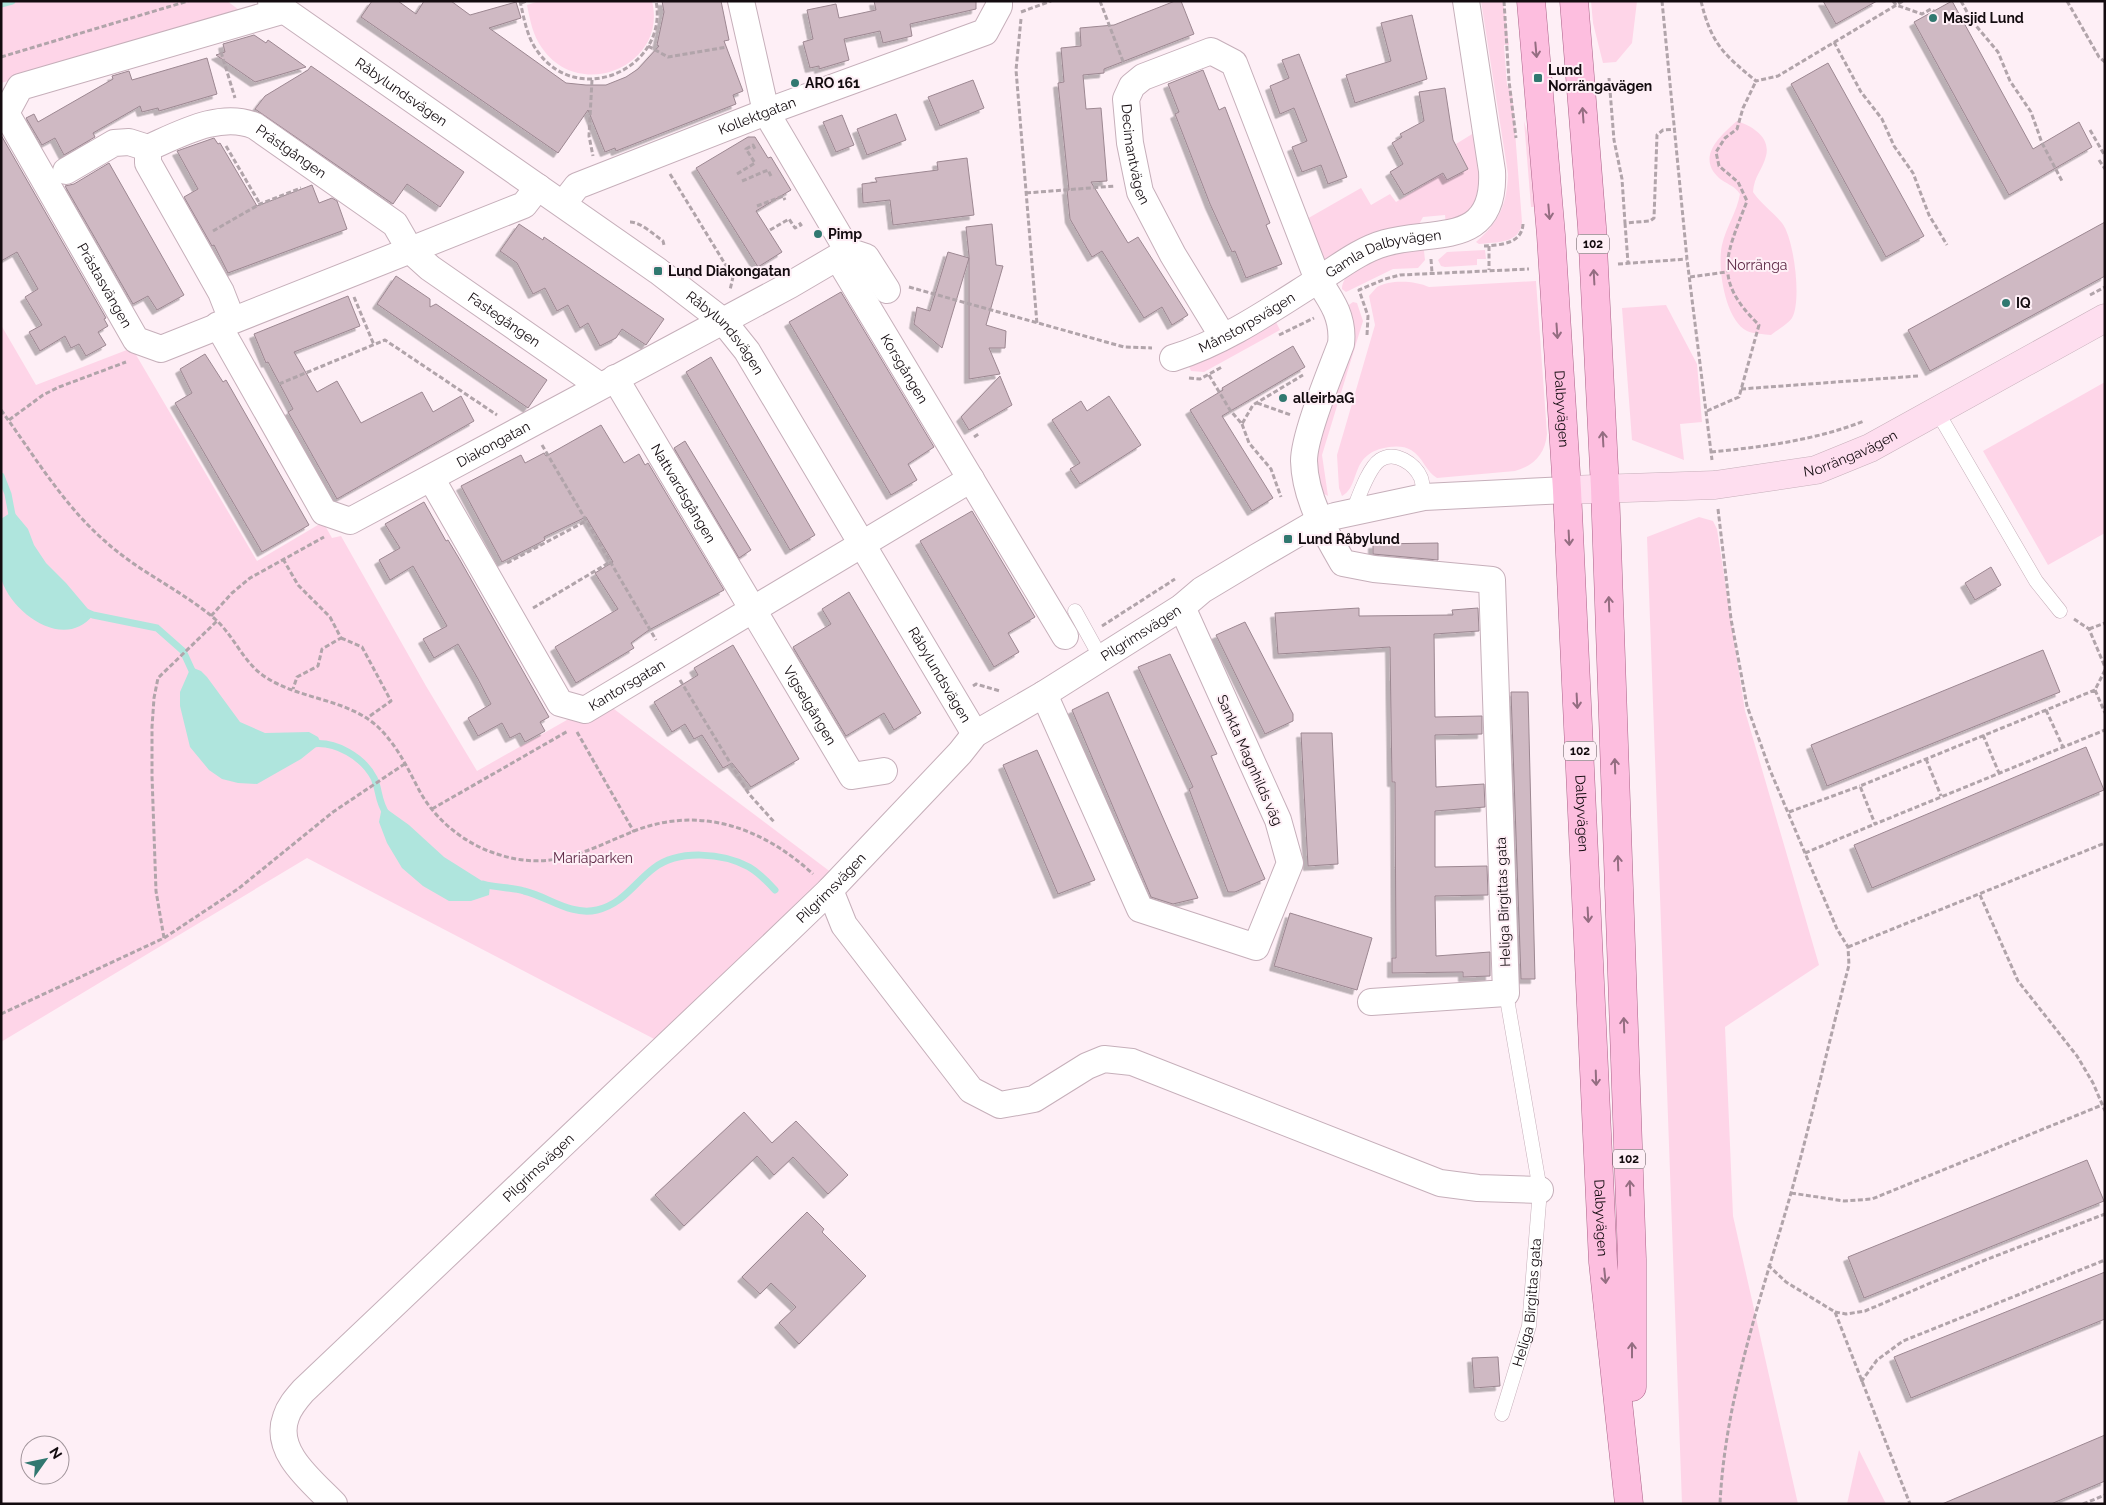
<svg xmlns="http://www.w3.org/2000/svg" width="2106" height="1505" font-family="Raleway,sans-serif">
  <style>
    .green { fill: #fed5e8 }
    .water { fill: #afe5dd }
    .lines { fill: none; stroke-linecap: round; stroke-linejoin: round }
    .stream { stroke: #afe5dd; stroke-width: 7 }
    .building { fill: #cfb9c3; stroke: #9c8791; filter: url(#shadow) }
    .lane-casing { stroke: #c6afba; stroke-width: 15 }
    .street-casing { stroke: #c6afba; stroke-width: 28 }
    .secondary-casing { stroke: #c6afba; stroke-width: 29 }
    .primary-casing { stroke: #aa6388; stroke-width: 29 }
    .path { stroke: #b1a4aa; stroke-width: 3; stroke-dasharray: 5 2.5; stroke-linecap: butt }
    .lane { stroke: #fff; stroke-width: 14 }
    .street { stroke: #fff; stroke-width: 26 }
    .secondary { stroke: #fedeef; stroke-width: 28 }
    .primary { stroke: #fdbedf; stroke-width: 28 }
    .oneway { stroke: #946d81 }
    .poi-dot { fill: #317870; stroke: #feeff6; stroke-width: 2 }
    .labels { text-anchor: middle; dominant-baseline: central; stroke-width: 4; stroke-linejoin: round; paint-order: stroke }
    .shield { fill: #feeff6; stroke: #5a4f54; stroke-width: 1 }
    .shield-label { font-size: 12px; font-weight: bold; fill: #130b0f }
    .poi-label { font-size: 14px; font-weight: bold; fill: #130b0f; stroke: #feeff6; text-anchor: start }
    .street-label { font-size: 14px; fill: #130b0f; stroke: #feeff6 }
    .park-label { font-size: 14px; fill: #5e2946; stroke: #feeff6 }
  </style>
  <defs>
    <filter id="shadow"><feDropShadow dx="-4.5" dy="4.5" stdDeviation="0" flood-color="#0004"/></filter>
  </defs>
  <rect width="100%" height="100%" fill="#feeff6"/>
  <path class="green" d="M1,1h226l19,14 -245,68z
    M539,1h113c16,64 -72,102 -110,47 -9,-12 -12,-28 -15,-43z
    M1481,1h22l6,44h-5l3,40 5,8 10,129c-2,22 -25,20 -43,22l-3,-2c23,-20 31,-37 32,-68z
    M1591,1h46l-5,42 -16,19 -13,1 -10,-40z
    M1524,121l8,28 4,58h-5z
    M1737,121c15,5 34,16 29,35 -3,13 -12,20 -13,36 8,12 20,20 29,31 12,15 20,78 10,95 -4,6 -15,12 -21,17 -7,-1 -18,-1 -24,-4 -22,-11 -30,-64 -25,-86 4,-18 15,-33 18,-51 -6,-9 -14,-10 -21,-16 -23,-21 1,-42 18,-57z
    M1477,131l7,52 -7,22 -31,21 -1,-11 -22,2 -6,11 -88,37 -9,-8 -15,-37 56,-32 10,17 19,-11 6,8 35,-22 2,-18 14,18 21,-11 -12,-25z
    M1421,246l3,5 1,9 -7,8 -25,1 -47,23 -4,-3c0,-26 59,-38 79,-43z
    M1485,250l1,9h-9v6l-32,2 -4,-1 -3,-6 9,-8z
    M1536,281l11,153c-2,20 -13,32 -32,37l-78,7c-11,-6 -14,-21 -26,-28 -6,-4 -15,-4 -22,-3 -41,6 -27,38 -47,49l-3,-8 -2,-33 38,-130 -6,-29c2,-2 6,-7 8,-9 14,-8 39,-6 52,0z
    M1353,302l4,1 6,18 -41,134 6,41 -8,-4 -5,-42 31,-143z
    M1666,305l31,59 5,58 -22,2 4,36 -52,-20 -10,-132z
    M1276,322l4,8 -76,42 -13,-1 -3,-7z
    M1,325l35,60 96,-37 125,213 66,-39 9,16 9,-2 85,150 51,85 125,-71 238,179 -182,162 -351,-183 -306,184z
    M2105,382v151l-57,32 -65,-114z
    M1699,517l14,4 4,8 28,182 74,254 -94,62 8,189 65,288h-116l-35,-967z
    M1859,1450l27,54h-39z"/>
  <path class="water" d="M13,511l15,18 6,16 12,18 20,20 27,32c-28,36 -80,-1 -91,-34 -2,-11 -1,-48 -1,-62z
    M191,667l10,4 6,6 33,45 25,11 44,-1 9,5 3,6 -20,16 -44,25 -19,-1 -16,-4 -13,-9 -19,-23 -10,-41v-14z
    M381,805l28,20 35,32 46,29 -1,9 -18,6h-22l-26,-15 -21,-18 -15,-25 -8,-21 3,-15z"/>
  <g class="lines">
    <path class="stream" d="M1,4l11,-3
      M1,476l7,18 5,26
      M86,612l7,3 64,13 26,23 11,24
      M312,744c24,-3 51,13 62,34 6,13 3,22 13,37
      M483,884c13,4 28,3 41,7 25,6 46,25 73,19 26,-6 37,-27 57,-42 25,-19 69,-15 95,-1 10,6 18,14 26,23"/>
  </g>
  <path class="building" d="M372,1h26l18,13 8,-13h27l19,14 46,-13 5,16 -32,10 77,55 20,2h20l20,-8 12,-8 21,-23 -2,-1 7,-33 -2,-11h59l8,39 -5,1 19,50 -10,4 3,9 -120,47 -1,-3 -10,4 -17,-42 -30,43 -197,-136z
    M874,1h102v8l-66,15 2,12 -29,7 -3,-12 -36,8 5,21 -30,9v-3l-9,2 -7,-26 10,-3 -6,-29 29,-6 3,14 37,-8z
    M1175,1h6l13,33 -90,35v4l-21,2 3,34 15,-1 6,73 -16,1 37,61 10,-6 50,78 -16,10 -10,-18 -18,11 -42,-67 -10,6 -22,-38 -3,-29h2l-11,-107 6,-1 -3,-34 20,-2 -1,-18 34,-3z
    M1823,1h54l-41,23z
    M1952,1l81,148 46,-27 13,25 -83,48 -95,-173z
    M1412,15l15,64 -72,24 -9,-28 45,-14 -10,-38z
    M254,35l12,8 2,-3 38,27 -51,15 -39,-27 9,-3 -2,-8z
    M1299,54l48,123 -19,7 -7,-19 -19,7 -10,-25 15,-6 -13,-33 -14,6 -10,-28 19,-8 -7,-18z
    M207,58l10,36 -58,17 -1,-3 -16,4 -2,-6 -47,27 2,4 -31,18 -9,-17 -13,7 -16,-27 8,-4 4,8 75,-43 -1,-3 17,-5 3,9z
    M1828,63l96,173 -38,21 -95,-173z
    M311,66l153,106 -24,35 -33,-23 -14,20 -138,-95 10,-13 43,-26z
    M1203,70l16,40 6,-3 45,116 -4,2 16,39 -36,14 -11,-27 -3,1 -22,-48 -35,-90 4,-2 -11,-28z
    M973,80l11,28 -44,18 -12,-29z
    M1445,88l8,52 15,29 -21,11 -4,-7 -39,22 -14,-23 13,-8 -11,-21 10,-6 -2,-3 24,-13 -5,-29z
    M896,114l10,26 -39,15 -10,-26z
    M842,115l12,30 -18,7 -13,-30z
    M1,135l105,183 -2,1 4,7 -10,6 8,13 -20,11 -7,-12 -8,4 -6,-12 -25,15 -11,-19 13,-7 -17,-28 13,-8 -21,-37 -16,9z
    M748,137h7l13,21 3,-1 20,33 -35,21 26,41 -24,15 -62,-99z
    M214,138l4,6 2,-1 37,63 55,-21 7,18 13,-5 5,3 10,28 -119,44 -14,-28 -2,1 -28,-49 14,-8 -21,-38z
    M967,158l7,57 -81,10 -3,-25 -27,3 -1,-19 15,-2 -2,-4 63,-8 -1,-8z
    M109,163l75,132 -27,15 -9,-14 -15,8 -68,-118 9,-2z
    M2105,222v54l-175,95 -22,-41z
    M519,224l24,16 1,-3 120,82 -18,26 -24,-16 -6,9 -16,8 -12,-23 -8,5 -12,-23 -11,6 -12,-23 -12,6 -16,-31 -17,-12z
    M992,224l4,41 7,1 -17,59 20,6 -1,17h-16l11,26 -31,5v-123l-3,-29z
    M948,252l21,6 -27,90 -28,-24 3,-17 13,4z
    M396,276l34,23v8l6,-3 111,76 -19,28 -151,-104z
    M841,292l93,155 -26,17 9,16 -26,15 -102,-173z
    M348,296l12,30 -66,26 23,40 20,-11 24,42 61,-31 11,20 28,-16 13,25 -137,78 -49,-87 5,-3 -25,-47 -2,1 -12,-29z
    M1293,346l12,21 -83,49 51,82 -21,13 -62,-101 33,-20 -1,-2z
    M205,354l18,28 3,-2 83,145 -47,27 -87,-149 17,-10 -12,-24z
    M711,357l104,178 -25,15 -104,-178z
    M1000,376l12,29 -43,25 -8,-13z
    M1109,396l32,49 -61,39 -10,-15 10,-6 -28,-43 29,-19 6,10z
    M601,425l23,38 15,-9 6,11 3,-2 76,127 -75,40 -18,13 3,5 -58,35 -21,-36 63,-38 -23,-36 18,-11 -27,-45 -42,20 1,3 -43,22 -41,-76 60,-31 4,8 19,-10 2,3z
    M685,441l66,109 -12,8 -65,-110z
    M424,502l22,39 2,-1 12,20 89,157 -9,5 5,9 -20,11 -5,-9 -10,5 -8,-15 -24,13 -10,-18 23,-14 -13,-25 -20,-35 -24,14 -11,-19 24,-13 -34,-60 -23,14 -11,-20 21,-12 -15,-24z
    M972,511l63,106 -27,16 11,19 -25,15 -74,-126z
    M1438,543v17l-65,-6v-10z
    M1991,567l10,18 -26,15 -10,-17z
    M849,592l72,121 -27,17 -10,-17 -38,23 -53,-89 38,-23 -9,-15z
    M1359,608v8l94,-1 -1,-5 26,-2 1,23 -45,3 1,83 47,-1v18l-47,1 1,52 48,-3 1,23 -50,4v56l52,-1 1,29 -53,1 1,60 54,-4v24l-27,1v-5l-71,1v-15h4l-1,-176h-3l-2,-135 -112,7 -3,-41z
    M1245,622l48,92v7l-28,13 -49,-99z
    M733,645l66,114 -48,28 -19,-24 -9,5 -21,-33 -8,4 -9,-15 -13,8 -18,-30 44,-27 -4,-7z
    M2043,650l17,42 -233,94 -16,-41z
    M1170,654l47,100 -6,2 54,123 -30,13h-7l-39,-103 4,-2 -55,-120z
    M1108,692l90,206 -25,6 -22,-7 -2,-5 -77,-182z
    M1511,692h17l7,287h-14z
    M1301,733h31l6,131 -30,2z
    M2086,747l18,43 -232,98 -18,-43z
    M1037,750l58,130 -37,14 -55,-129z
    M1290,913l82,25 -15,52 -83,-24z
    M744,1112l28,31 24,-22 52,54 -20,19 -35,-37 -19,18 -17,-19 -73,70 -29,-31z
    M2087,1160l17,41 -240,97 -16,-41z
    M807,1212l17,17 -2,3 44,44 -67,68 -20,-21 17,-16 -25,-24 -11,11 -18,-17z
    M2105,1272v47l-194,79 -17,-41z
    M1498,1357l2,29 -26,2 -2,-30z
    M2105,1435v46l-54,23h-109z"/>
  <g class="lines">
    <g class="lane-casing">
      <g id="lane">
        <path d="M1938,413l98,168 24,30"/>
        <path d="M1353,511c5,-12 15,-43 27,-51 15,-10 35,4 41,18 2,6 2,13 3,19"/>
        <path d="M1075,611l26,47"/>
        <path id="s1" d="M1502,1414l27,-88 11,-136 -34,-197"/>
      </g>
    </g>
    <g class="street-casing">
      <g id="street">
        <path id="s2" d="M271,1l387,270 65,50 24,30 228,383"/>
        <path d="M741,1l25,111 82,139"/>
        <path id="s3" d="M285,10l-265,77 -14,26 130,227 25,9 363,-144 14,-18"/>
        <path d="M66,171l48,-28 15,-1 19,6"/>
        <path id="s4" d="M563,204l14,-18 189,-74 219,-80 14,-26v-5"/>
        <path d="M848,251l18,6 21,33"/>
        <path id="s5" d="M838,258l227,378"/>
        <path id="s6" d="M232,320l-11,-28 -73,-129v-15c32,-14 73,-37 107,-22l140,98 15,26 20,18 170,118"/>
        <path id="s7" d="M218,325l106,187 26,9 440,-236 58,-34"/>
        <path id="s8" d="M1173,358c52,-16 99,-49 145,-78l-84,-217 -23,-12 -68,26 -11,9 -6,13 4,44 10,49 33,63 50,82"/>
        <path id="s9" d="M615,378l237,398 32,-5"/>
        <path id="s10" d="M431,478l129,225 25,7 386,-231"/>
        <path d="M1044,694l96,215 116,38 34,-84 -12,-43 -96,-213"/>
        <path d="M830,890l14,35 127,165 29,15 34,-6 53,-33 17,-7 28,3 308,121 38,5 62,2"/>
        <path id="s11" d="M1371,1002l135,-9 -14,-413 -118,-11 -31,-6c-18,-31 -38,-65 -39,-102 0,-26 27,-90 37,-117 3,-26 -9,-43 -23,-64 21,-13 42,-30 67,-37 49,-14 111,5 107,-72l-26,-170"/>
        <path id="s12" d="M334,1504c-21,-22 -61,-52 -48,-87 3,-10 10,-18 17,-26l477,-453 50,-48 130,-137 15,-19 69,-40 138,-87 20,-17 55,-33 62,-36 16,-5 89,-19 143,-7"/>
      </g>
    </g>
    <g class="secondary-casing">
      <g id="secondary">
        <path id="s13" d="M1567,490l148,-5 101,-15 54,-22 235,-130"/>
      </g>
    </g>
    <g class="primary-casing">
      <g id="primary">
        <path id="s14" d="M1531,1l20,234 16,255 36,772 26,242"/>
        <path d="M1574,1l18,226 13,261 27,771v128"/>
      </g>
    </g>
    <path class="path" d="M520,1c4,17 7,37 18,51 41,57 131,16 118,-51
      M1100,1l24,63
      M1504,1l5,80 7,57
      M1662,1l25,258 25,201
      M1701,1c10,42 22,53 55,80l22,-5 125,-75
      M1893,1l3,4 26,9 9,-5 3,2
      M1961,1l11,20 26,31 12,29 21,31 11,31 20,38
      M2067,1l32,56 6,5
      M521,3l6,-2
      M1021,12l30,-11
      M1021,19l-5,51 21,254
      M1834,42l27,50 21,27 12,27 19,27 16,42 18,30
      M648,46l20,11 59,-10
      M221,52l14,46
      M1,57l187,-56
      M1609,78l5,62 8,39 3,44 25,-2 4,-3 3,-83 6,-5 13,-1
      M592,80l-3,56 4,20
      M2090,130l15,26
      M226,146l34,58
      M2099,160l6,9
      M670,174l63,103 -3,13
      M737,174l18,-11 -9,-14 7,-4 2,4
      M742,181l26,-11 3,6
      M1026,193l89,-7
      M757,206l26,-10 2,4
      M630,222c11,0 24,13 33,19l1,4
      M1625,223l3,40
      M770,230l19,-11 6,9 6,-3 -3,-4
      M213,231l47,-27 41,-16
      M1484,246c16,-1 38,-2 39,-22
      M1489,246v24
      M1431,259l1,14
      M1618,264l69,-5
      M1690,277l36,-5
      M909,287l215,60 28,1
      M2090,295l15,-8
      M354,297l20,48
      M1279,335l35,-17
      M1367,335l1,-19 -9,-26 26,-11 15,-4 129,-6
      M1209,375l21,35 12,14 11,-19 50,-30
      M1189,378l11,1 22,-12
      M279,384l106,-44 112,75
      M1741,389l177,-13
      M1257,403l34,12
      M1,410c33,45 62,95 105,132 33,30 75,48 109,77 18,16 27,40 46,55 35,26 83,23 116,52 20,19 30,41 42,64 16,30 46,54 78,64 54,18 89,-3 137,-23 67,-26 129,-3 179,43
      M1707,411l32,-14 20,-72c-47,-46 -33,-69 -12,-124l-9,-19 -19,-16 -3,-14 9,-14 12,-9 6,-21 13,-27
      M9,420l34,-25 16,-8 67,-25
      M1242,424l7,19 22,26 10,28
      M974,437l6,-4
      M542,445l114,195
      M1711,452c52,-5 105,-12 153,-31
      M1718,509l13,110 16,87 23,64 67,159 11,18 1,18c-20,76 -37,153 -58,228 -29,102 -66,205 -71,311
      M283,559l15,26 32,32 11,21 -19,11 -4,17 -21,11 -4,12
      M507,563l79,-42
      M533,608l77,-46
      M211,616l21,-23 18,-15 74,-41
      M2074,619l15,10 16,38
      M1102,626l73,-47
      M2089,629l16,-6
      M341,638l21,9 29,54 -24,17
      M2105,670l-10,20 10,23
      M680,680l69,114 26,29
      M973,686l3,-2 24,7
      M2095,690l-235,96 15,38 230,-94
      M2046,710l17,37
      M577,732l57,100
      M1983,735l16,38
      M1926,759l15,37
      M432,809l136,-78
      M1789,812l71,-26
      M1805,853l70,-29
      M1980,895l38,86 59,75 16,27 12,28
      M164,938l-8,-47 -4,-115v-49l2,-29 4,-20 59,-57
      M1848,947l257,-104
      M1,1014l163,-76 74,-49 95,-77 73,-49
      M1791,1193l53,8 28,-2 230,-94
      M1768,1265l18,17 49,30 75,192
      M1835,1312l11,2 19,-3 115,-49 125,-48
      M1861,1382l16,-22 26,-19 202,-81
      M2083,1504l22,-9"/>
    <use href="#lane" class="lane"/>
    <use href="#street" class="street"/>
    <use href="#secondary" class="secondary"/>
    <use href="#primary" class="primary"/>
  </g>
  <defs><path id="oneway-shaft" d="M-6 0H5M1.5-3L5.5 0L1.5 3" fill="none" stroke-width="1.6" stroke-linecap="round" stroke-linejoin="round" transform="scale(1.25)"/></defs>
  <g class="oneway">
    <use href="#oneway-shaft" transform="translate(1536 50) rotate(85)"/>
    <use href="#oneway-shaft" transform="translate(1583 115) rotate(-94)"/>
    <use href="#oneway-shaft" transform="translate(1549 212) rotate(85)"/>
    <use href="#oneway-shaft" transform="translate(1594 277) rotate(-93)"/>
    <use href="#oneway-shaft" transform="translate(1557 331) rotate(86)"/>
    <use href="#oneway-shaft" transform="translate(1603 439) rotate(-93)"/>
    <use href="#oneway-shaft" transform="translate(1569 538) rotate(87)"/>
    <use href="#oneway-shaft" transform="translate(1609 604) rotate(-92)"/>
    <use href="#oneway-shaft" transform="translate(1577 701) rotate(87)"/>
    <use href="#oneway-shaft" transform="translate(1615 766) rotate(-92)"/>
    <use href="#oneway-shaft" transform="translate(1618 863) rotate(-92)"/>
    <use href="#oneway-shaft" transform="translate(1588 915) rotate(87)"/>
    <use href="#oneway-shaft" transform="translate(1624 1025) rotate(-92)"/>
    <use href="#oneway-shaft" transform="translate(1596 1078) rotate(88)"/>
    <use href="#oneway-shaft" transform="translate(1630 1188) rotate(-92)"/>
    <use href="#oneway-shaft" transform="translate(1605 1276) rotate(84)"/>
    <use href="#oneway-shaft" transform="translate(1632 1350) rotate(-90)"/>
  </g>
  <g class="poi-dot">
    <circle cx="1933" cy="18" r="5"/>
    <rect x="1533" y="73" width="10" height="10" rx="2.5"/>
    <circle cx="795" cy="83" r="5"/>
    <circle cx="818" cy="234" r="5"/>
    <rect x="653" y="266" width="10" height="10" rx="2.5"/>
    <circle cx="2006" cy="303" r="5"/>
    <circle cx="1283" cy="398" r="5"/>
    <rect x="1283" y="534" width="10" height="10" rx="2.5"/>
  </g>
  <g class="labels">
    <g class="shield">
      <rect x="1577" y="234.5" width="32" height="19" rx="4"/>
      <rect x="1564" y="741.5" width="32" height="19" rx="4"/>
      <rect x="1613" y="1149.5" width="32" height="19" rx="4"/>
    </g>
    <g class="shield-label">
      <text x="1593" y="244">102</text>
      <text x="1580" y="751">102</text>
      <text x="1629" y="1159">102</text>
    </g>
    <g class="poi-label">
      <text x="1943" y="18">Masjid Lund</text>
      <text x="1548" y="70">Lund<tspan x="1548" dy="16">Norrängavägen</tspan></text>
      <text x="805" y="83">ARO 161</text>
      <text x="828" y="234">Pimp</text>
      <text x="668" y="271">Lund Diakongatan</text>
      <text x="2016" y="303">IQ</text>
      <text x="1293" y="398">alleirbaG</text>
      <text x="1298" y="539">Lund Råbylund</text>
    </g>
    <g class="street-label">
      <text stroke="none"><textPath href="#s2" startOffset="159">Råbylundsvägen</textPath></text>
      <text stroke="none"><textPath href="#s4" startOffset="216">Kollektgatan</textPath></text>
      <text stroke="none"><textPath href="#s6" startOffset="350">Prästgången</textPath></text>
      <text stroke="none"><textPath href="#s8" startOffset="581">Decimantvägen</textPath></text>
      <text stroke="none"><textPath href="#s11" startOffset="1074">Gamla Dalbyvägen</textPath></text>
      <text stroke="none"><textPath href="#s3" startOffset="504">Prästasvängen</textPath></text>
      <text stroke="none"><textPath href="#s6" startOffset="624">Fastegången</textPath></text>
      <text stroke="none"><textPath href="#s8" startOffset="82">Månstorpsvägen</textPath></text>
      <text stroke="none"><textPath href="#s2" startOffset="564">Råbylundsvägen</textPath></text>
      <text stroke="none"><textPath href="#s5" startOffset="129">Korsgången</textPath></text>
      <text stroke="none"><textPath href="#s14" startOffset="409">Dalbyvägen</textPath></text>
      <text stroke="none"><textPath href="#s7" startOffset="405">Diakongatan</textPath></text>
      <text stroke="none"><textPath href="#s13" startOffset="288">Norrängavägen</textPath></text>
      <text stroke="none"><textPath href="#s9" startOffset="134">Nattvardsgången</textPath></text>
      <text stroke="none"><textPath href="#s12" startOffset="1271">Pilgrimsvägen</textPath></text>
      <text stroke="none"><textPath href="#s2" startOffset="969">Råbylundsvägen</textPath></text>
      <text stroke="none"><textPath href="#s10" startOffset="334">Kantorsgatan</textPath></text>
      <text stroke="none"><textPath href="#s9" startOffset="381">Vigselgången</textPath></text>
      <text transform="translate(1250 760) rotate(66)">Sankta Magnhilds väg</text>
      <text stroke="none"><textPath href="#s14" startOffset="814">Dalbyvägen</textPath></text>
      <text stroke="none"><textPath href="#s12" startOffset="866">Pilgrimsvägen</textPath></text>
      <text transform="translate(1503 902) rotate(-92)">Heliga Birgittas gata</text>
      <text stroke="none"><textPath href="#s12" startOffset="461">Pilgrimsvägen</textPath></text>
      <text stroke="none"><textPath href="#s14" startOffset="1219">Dalbyvägen</textPath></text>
      <text stroke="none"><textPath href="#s1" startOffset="115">Heliga Birgittas gata</textPath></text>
    </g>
    <g class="park-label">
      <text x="1757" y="265">Norränga</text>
      <text x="593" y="858">Mariaparken</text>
    </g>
  </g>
  <rect width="2106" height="1505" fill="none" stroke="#130b0f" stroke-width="5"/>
  <g transform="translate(45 1460) rotate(57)"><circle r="24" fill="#feeff6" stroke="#a0949a"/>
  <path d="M0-4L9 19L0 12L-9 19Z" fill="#317870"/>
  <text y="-8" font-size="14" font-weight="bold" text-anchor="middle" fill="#130b0f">N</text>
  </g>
</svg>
